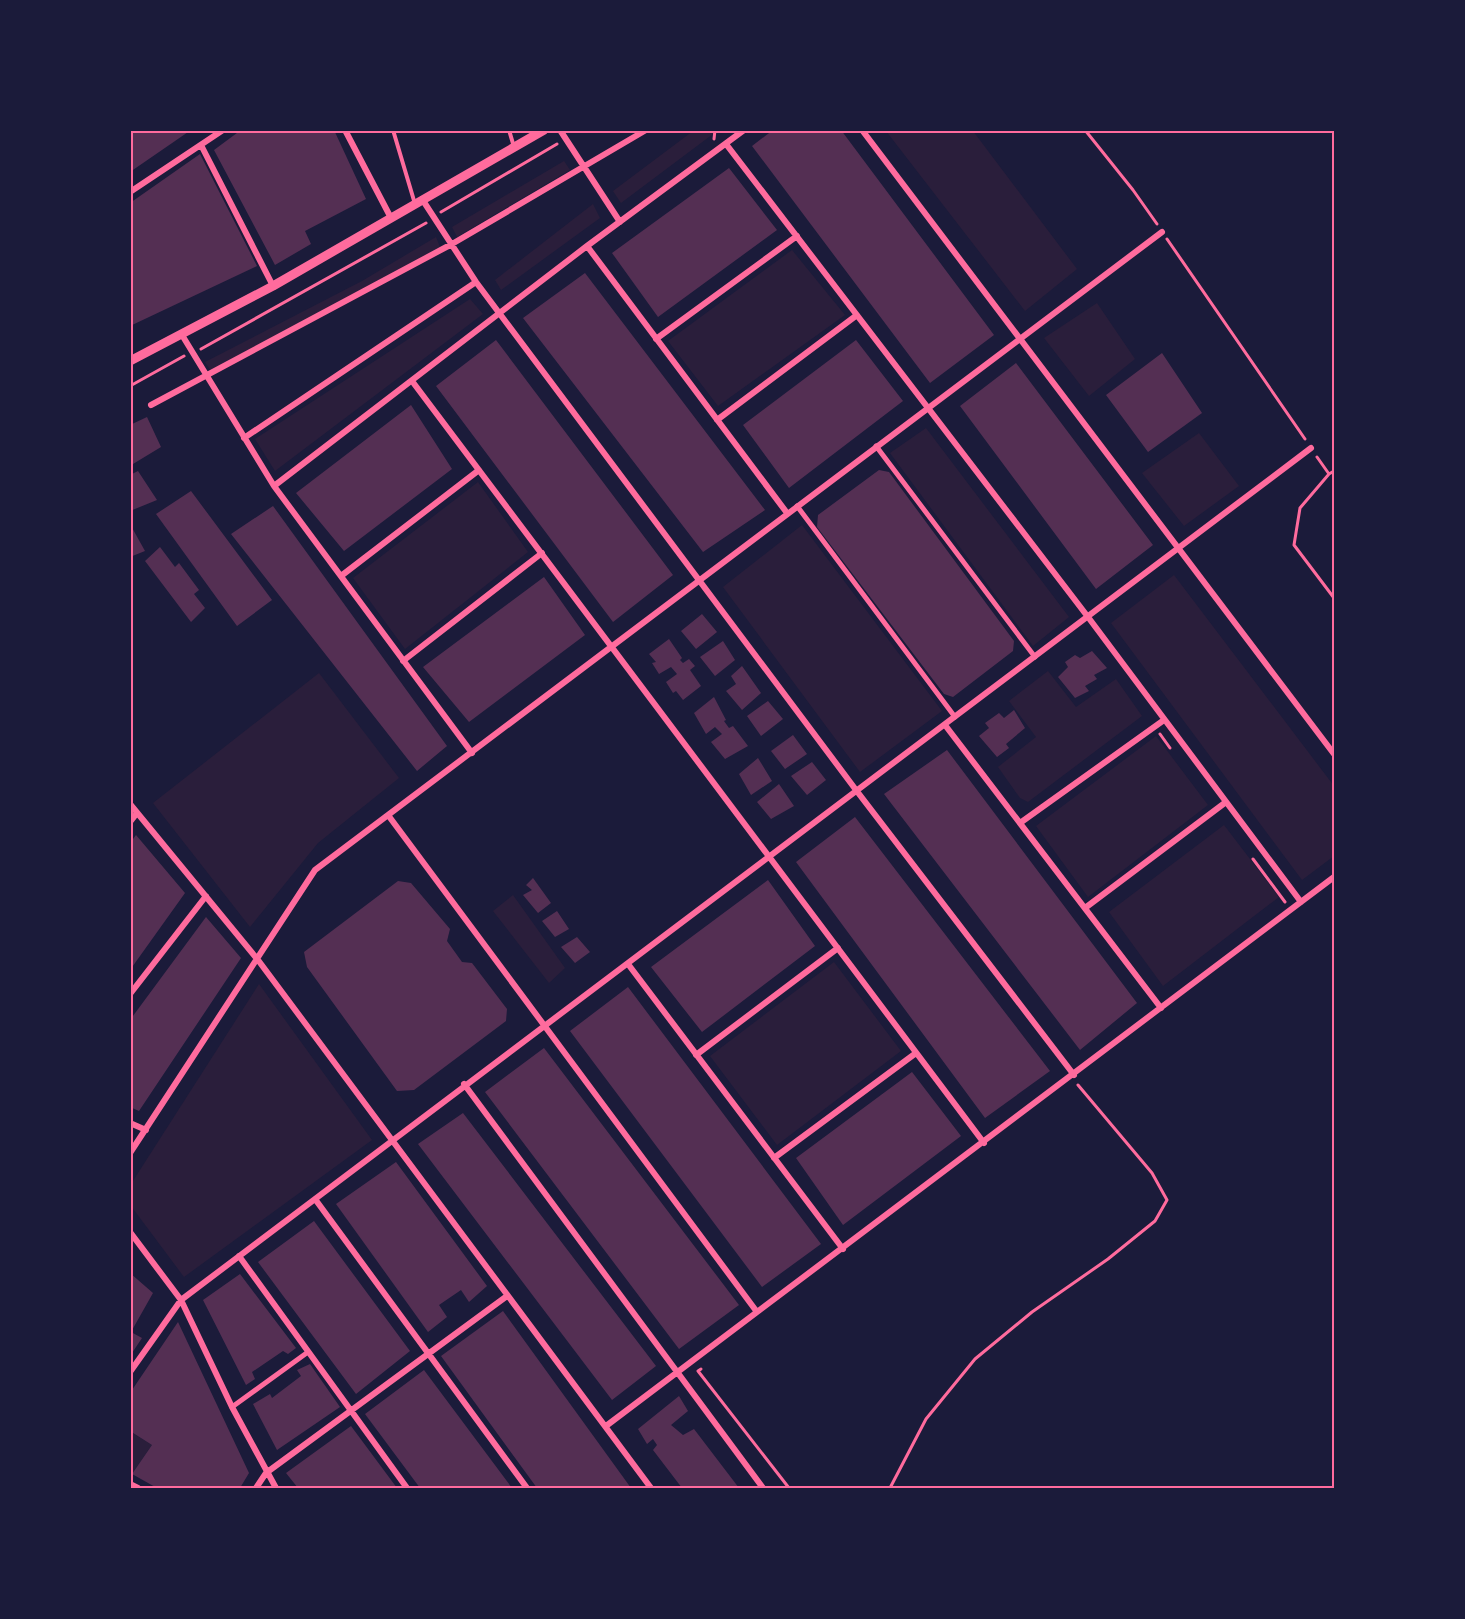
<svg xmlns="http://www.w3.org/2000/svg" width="1465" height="1619" font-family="'PT Sans',sans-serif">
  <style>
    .green { fill: #2a1e3b }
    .building { fill: #542f53 }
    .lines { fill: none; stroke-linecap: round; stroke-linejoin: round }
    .path { stroke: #ff6b9d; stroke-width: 3 }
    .service { stroke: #ff6b9d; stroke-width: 4 }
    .pedestrian { stroke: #ff6b9d; stroke-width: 5 }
    .minor { stroke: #ff6b9d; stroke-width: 6 }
    .secondary { stroke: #ff6b9d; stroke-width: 9 }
    .neatline { fill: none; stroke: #ff6b9d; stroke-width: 2 }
  </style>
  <rect width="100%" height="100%" fill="#1b1b3a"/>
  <path class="green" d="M693,131h24l-96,72 -8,-12z
    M886,131h87l104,138 -52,42z
    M564,161l6,9 -113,67 -5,-10z
    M593,204l7,14 -99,72 -6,-10z
    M436,237l4,10 -229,124 -6,-9 157,-81z
    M792,250l53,65 -127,91 -50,-65z
    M470,299l13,15 -208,157 -20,-32z
    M1097,303l38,56 -46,37 -45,-58z
    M926,428l143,189 -36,29 -143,-193z
    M1199,433l40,53 -55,40 -42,-53z
    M478,482l50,70 -123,97 -52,-71z
    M802,525l140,186 -82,61 -137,-185z
    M1174,575l160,211v70l-32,24 -191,-257z
    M1048,671l28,36 40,-28 26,37 -114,86 -8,-4 -22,-31 38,-30 -27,-36z
    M319,673l80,105 -81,65 -68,84 -97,-124z
    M1156,736l52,69 -120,92 -52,-71z
    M1224,825l55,72 -116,89 -54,-74z
    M513,895l52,73 -16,15 -56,-72z
    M834,962l67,89 -124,94 -67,-89z
    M259,984l113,156 -188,137 -53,-71v-22z
    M130,1431l22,14 -20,29 -2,-1z"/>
  <path class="building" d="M130,130h61l-61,42z
    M241,130h93l32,69 -61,32 6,13 -36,21 -61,-115z
    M773,130h68l153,205 -64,48 -178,-237z
    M200,154l57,112 -127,60v-123z
    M729,168l48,62 -119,87 -46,-64z
    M585,273l180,237 -62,42 -180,-234z
    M496,340l177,235 -60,47 -177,-236z
    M856,340l47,61 -114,87 -46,-63z
    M1162,353l40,60 -54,39 -42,-57z
    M1016,363l137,182 -57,44 -136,-183z
    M411,405l41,64 -108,82 -48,-58z
    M147,417l14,30 -28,17 -3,-39z
    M879,470l10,2 125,169 -1,10 -60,46 -9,-3 -127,-167 1,-12z
    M138,471l19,29 -27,11v-36z
    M191,491l81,109 -35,26 -81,-112z
    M273,506l174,240 -30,25 -186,-237z
    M130,524l15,27 -15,6z
    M160,547l15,20 4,-4 20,27 -5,4 11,14 -14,14 -46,-61z
    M544,577l41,58 -116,87 -46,-55z
    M702,614l15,18 -21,17 -15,-18z
    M669,639l13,19 -2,2 3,3 6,-4 6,7 -5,4 11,16 -18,14 -7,-9 -3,2 -7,-11 11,-8 -6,-7 -12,7 -7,-11 4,-1 -7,-8z
    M723,641l12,19 -20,16 -15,-19z
    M1092,651l15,17 -13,7 3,4 -12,7 4,5 -14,7 -17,-21 10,-10 -3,-5 10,-7 5,3z
    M742,666l19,27 -19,17 -16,-19 10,-7 -5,-8z
    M714,697l12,23 -2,1 5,7 4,-2 15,20 -23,13 -14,-17 11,-8 -7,-7 -9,7 -12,-21z
    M768,701l15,18 -22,17 -14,-20z
    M1014,710l11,18 -19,16 3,4 -12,9 -18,-21 10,-8 -4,-5 14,-10 5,5z
    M793,735l14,19 -22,15 -14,-18z
    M947,750l190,253 -57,47 -196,-256z
    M758,758l14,23 -21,14 -12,-21z
    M812,762l14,18 -19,15 -16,-19z
    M779,784l15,22 -23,13 -14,-17z
    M855,817l195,254 -65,47 -189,-256z
    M136,835l49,58 -55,77v-127z
    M533,878l18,25 -13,10 -15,-18 9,-5 -6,-5z
    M768,880l47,66 -113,86 -51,-65z
    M398,881l13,2 39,46 -3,12 15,21 10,1 35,46 -1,12 -92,69 -17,1 -90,-124 -3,-15z
    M557,911l12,18 -14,8 -13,-16z
    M206,917l35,41 -102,153 -9,-4v-87z
    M577,937l13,15 -15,11 -14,-16z
    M628,987l193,257 -59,43 -192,-256z
    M544,1048l195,257 -60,44 -194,-257z
    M912,1072l49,64 -118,89 -47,-67z
    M463,1113l193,253 -44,34 -194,-256z
    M396,1162l91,124 -18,16 -8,-12 -22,15 8,12 -19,15 -92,-128z
    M314,1221l96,130 -54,43 -98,-132z
    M130,1273l23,20 -22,39 11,6 -12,18z
    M240,1274l56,74 -8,6 -5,-3 -31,21 3,7 -9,6 -43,-85z
    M503,1311l128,177h-94l-96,-132z
    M178,1322l71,151 -9,15h-83l-25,-14 20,-29 -22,-14v-38z
    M310,1364l30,43 -63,43 -24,-46 17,-10 2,4 29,-22 -4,-6z
    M424,1370l88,118h-92l-55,-74z
    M679,1396l9,15 -17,14 12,10 11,-6 45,59h-57l-29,-38 4,-5 -4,-6 -6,5 -9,-15z
    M351,1426l46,62h-99l-12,-15z"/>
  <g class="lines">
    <path class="path" d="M1085,130l48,60 24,34
      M714,139l1,-9
      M441,212l116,-68
      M1167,239l138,200
      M201,349l225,-126
      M130,386l54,-30
      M1317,457l12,17 -29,34 -6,37 40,53
      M1329,474l5,-3
      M1160,734l10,14
      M1253,859l32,43
      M701,1369l-3,2 91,117
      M890,1488l36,-69 49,-60 57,-47 76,-53 47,-38 12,-21 -15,-27 -74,-88"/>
    <path class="service" d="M393,130l22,74
      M509,130l5,17"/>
    <path class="pedestrian" d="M876,446l159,211
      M797,506l158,211
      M232,1407l76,-55"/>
    <path class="minor" d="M345,130l46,88
      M560,130l60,92
      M862,130l472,624
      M726,144l362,473 213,285
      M201,145l72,141
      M130,192l93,-62
      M422,199l54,83 380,508 218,285
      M587,246l200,267
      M182,335l92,151 198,267
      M656,339l141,-103
      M412,381l572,762
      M151,405l301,-161 194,-114
      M717,420l140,-105
      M244,438l232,-156
      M274,486l313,-240 157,-116
      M341,576l138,-106
      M403,661l139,-108
      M945,725l216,283
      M130,804l128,156 393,528
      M388,815l369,497
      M130,822l7,-9
      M1020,823l144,-103
      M1085,908l141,-106
      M628,964l215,285
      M130,994l76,-98
      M696,1055l142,-107
      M464,1084l299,404
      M130,1123l16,7
      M130,1153l185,-283 847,-638
      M774,1158l142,-105
      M315,1199l212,289
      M130,1232l51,68 51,107 44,81
      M239,1256l168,232
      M130,1372l51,-72 1130,-852
      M606,1426l728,-549
      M130,1484l8,4
      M256,1488l10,-15 241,-177"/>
    <path class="secondary" d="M130,361l143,-75 271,-156"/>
  </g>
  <rect width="1465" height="1619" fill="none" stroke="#1b1b3a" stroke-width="264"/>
  <rect x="132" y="132" width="1201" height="1355" class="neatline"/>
</svg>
